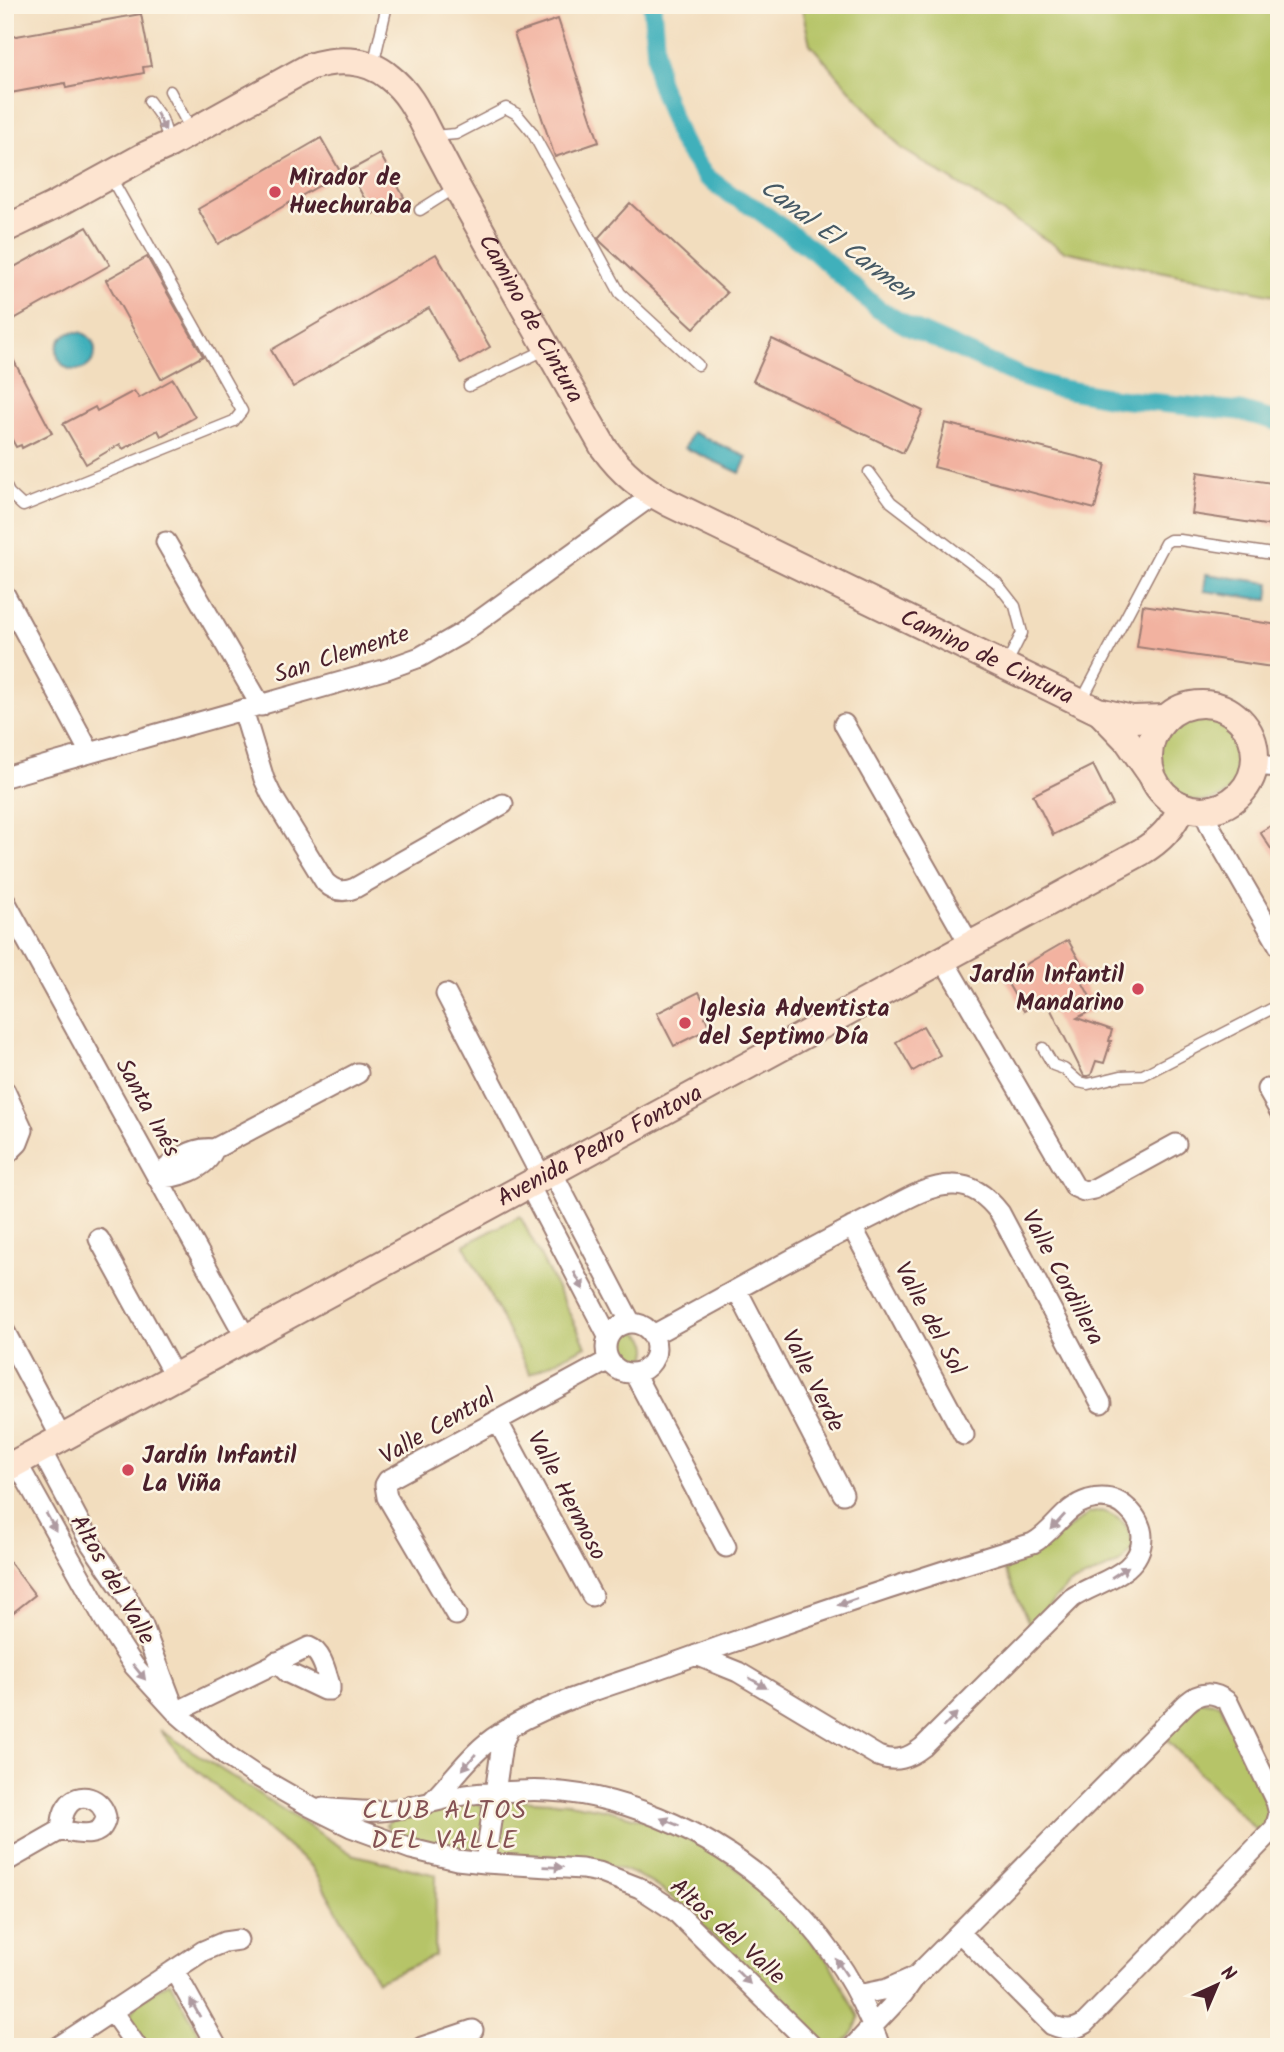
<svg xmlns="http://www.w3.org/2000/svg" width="1284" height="2052" font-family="Kalam,sans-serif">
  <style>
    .green { fill: #b6c467; stroke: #807249; stroke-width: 2 }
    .water { fill: #41b0bb; stroke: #466873; stroke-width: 2 }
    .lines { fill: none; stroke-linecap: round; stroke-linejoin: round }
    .canal { stroke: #41b0bb; stroke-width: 19 }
    .building { fill: #f2b2a0 }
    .lane-casing { stroke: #9e7e74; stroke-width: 13 }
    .street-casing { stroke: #9e7e74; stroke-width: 23 }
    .secondary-casing { stroke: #9e7e74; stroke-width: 30 }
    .lane { stroke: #fff; stroke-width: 10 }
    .street { stroke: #fff; stroke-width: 19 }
    .secondary { stroke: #fde4d0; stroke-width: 26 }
    .oneway { fill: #ae9aa0 }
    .poi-dot { fill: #d1495b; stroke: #fcf5e5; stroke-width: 2.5 }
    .labels { text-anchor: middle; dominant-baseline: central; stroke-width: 5; stroke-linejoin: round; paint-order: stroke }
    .poi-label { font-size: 24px; font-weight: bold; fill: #4a1f2b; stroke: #fcf5e5; text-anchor: start }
    .street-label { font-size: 24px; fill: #4a1f2b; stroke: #fcf5e5 }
    .water-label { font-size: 26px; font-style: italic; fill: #465965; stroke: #fcf5e5 }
    .neighbourhood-label { font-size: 26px; letter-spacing: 2px; fill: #855254; stroke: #fcf5e5 }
  </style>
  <rect width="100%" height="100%" fill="#fcf5e5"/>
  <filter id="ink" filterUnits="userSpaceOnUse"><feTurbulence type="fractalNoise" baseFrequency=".0143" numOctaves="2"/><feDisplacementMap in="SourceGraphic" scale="14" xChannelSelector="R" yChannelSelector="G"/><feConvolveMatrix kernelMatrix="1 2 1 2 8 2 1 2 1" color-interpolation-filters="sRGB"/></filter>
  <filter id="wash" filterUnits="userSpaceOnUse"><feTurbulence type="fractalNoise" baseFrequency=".00686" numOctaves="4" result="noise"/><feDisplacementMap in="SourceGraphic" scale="28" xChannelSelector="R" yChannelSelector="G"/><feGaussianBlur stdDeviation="1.57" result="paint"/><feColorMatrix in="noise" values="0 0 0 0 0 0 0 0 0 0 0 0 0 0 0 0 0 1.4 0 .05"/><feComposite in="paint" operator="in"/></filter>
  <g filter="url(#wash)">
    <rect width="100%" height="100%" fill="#f2ddbe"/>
    <path class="green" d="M801,5h478v291l-215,-45 -163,-103 -91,-104z
      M1158 757a44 44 0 1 1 88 0a44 44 0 1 1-88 0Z
      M520,1216l66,130 -56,28 -66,-129z
      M612 1349a18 18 0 1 1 36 0a18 18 0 1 1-36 0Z
      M1102,1511c22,8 26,13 32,36l-13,16 -53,22 -38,41 -28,-62 33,-11 55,-40z
      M1200,1701l20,3 51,106v7l-12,16 -95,-96z
      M160,1730l192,124 84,21 -1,81 -58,25 -65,-114 -129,-108z
      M515,1800l54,3 39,7 35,10 65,28 61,44 60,70 30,55c-5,17 -13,29 -33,29 -38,-38 -75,-76 -115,-112 -21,-21 -44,-44 -71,-57 -32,-16 -68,-21 -104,-22 -11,0 -27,4 -36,-6 -7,-7 1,-36 2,-46z
      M472,1802l6,1 6,6 -4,39 -4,3 -7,1 -73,-19 -4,-1 -6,-7 5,-5z
      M170,1982l37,65h-62c-4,-8 -11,-16 -14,-24 -7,-17 26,-33 39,-41z"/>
    <path class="water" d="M57 351a19 19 0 1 1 38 0a19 19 0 1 1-38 0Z
      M692,432l55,25 -7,16 -55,-25z
      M1206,574l64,9 -2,17 -64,-9z"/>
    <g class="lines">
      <path class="canal" d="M652,5l6,74 23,62 24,35 26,19 26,14 58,43 63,57 31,18 113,50 31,10 65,12 122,12 39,11"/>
    </g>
    <g id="blocks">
      <path class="building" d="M141,14l10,52 -8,1 1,6 -78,15 -1,-5 -60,11v-56z
        M558,19l41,123 -44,15 -41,-123z
        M321,138l20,35 -123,71 -20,-35z
        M380,154l24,43 -31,17 -24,-43z
        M630,203l97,90 -33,35 -93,-86 -3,-4z
        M87,227l23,38 -105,59v-52z
        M436,254l54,93 -29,17 -32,-56 -136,79 -22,-37z
        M147,257l56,99 -42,23 -55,-99z
        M772,339l151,72 -20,42 -150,-72z
        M5,344l47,89 -30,15 -1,-3 -5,2 -11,-20z
        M173,379l22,38 -34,19 -3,-6 -35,19 -3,-5 -34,20 -23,-40 32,-17 2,4 37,-20 5,7z
        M945,423l161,41 -11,45 -161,-42z
        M1198,472l81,12v43l-87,-13z
        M1143,605l136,20v43l-142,-21z
        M1093,765l20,40 -60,30 -20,-40z
        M1279,821v40l-19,-29z
        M1068,940l19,34 -7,4 16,30 -19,10 35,12 -3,11h2l-7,22 -8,-2 -5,14 -3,1h-4l-39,-78 -21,13 -20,-34z
        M699,992l11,22 -5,3 5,11 -36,18 -17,-33z
        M923,1026l17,29 -27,16 -17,-29z
        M5,1556l30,39 -30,24z"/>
    </g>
  </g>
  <g filter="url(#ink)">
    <use href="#blocks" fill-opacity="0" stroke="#9e7e74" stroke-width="2"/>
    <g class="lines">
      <g class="lane-casing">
        <path id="lane" d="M373,66l14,-61
          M170,91l22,41
          M149,101l13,18 8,25
          M433,136l23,-2 50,-26 11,6 15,18 88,161 78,72
          M420,210l35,-22
          M469,386l78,-37
          M869,472l22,30 106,81 18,23 7,27 -16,32
          M5,485l4,8 14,13 211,-85 8,-10 -132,-235
          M1081,702l84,-159 5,-3h10l99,15
          M1043,1048l10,17 11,4 15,13 9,2 33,-8 22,-1 136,-70"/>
      </g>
      <g class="street-casing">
        <path id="street" d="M166,542l95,164
          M5,595l85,158
          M243,710l21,69 7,15 54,88c9,9 18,11 30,6l148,-84
          M844,724l126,221
          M1254,765l25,2
          M5,777l382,-108 33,-12 42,-24 191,-138
          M1203,810l9,20 67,116
          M5,901l241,437
          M943,959l132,228 9,4 10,-2 82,-45
          M446,994l96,184
          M1267,1089l12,21
          M5,1091l18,39 -5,13 -13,13
          M552,1172l79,151
          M157,1178c14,-16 35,-32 57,-29l144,-76
          M157,1178c21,0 49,-8 57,-29
          M529,1185l79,151
          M852,1227l112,208
          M99,1239l76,138
          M737,1290l106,204
          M606 1348a25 25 0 1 1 50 0a25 25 0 1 1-50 0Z
          M5,1332l57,107
          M653,1335c75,-40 149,-83 225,-121 22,-11 48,-29 74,-29 21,-1 36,12 48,28l101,190
          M634,1373l92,174
          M497,1420l95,176
          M41,1450l50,94 34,50 18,32 30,79
          M17,1463l91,163 26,40 42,46 52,45 27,18 56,32 40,20 60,22 46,11 28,3 97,6 17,3 41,16 35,23 138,136
          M456,1615l-69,-118 -2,-12 3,-5 221,-120
          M176,1712l133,-65c13,5 17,25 21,38v5h-6l-36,-17 -12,-11
          M432,1801c22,-22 41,-51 67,-67 49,-32 112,-48 167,-68 121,-44 243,-85 367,-123 21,-11 31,-36 55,-43 15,-4 29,-2 40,9 8,7 14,18 14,28 -1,38 -45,44 -70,61l-149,149c-14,11 -27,16 -45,9l-140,-84 -42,-17
          M323,1808c19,2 39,4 58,3 28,-2 56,-11 84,-16 17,-3 36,-3 53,-4 47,-3 96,8 140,26 103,42 186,124 222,230
          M5,1862l56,-32c18,4 41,10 45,-13 -4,-19 -27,-28 -39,-10 -5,7 -5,15 -6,23
          M485,1863l17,-119 8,-17
          M174,1970l43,77
          M858,1995l29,-6 27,-12
          M111,2010l26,37
          M58,2047l145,-96 21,-9 14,-2
          M422,2047l51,-17
          M853,2047l50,-53 12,-17 272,-274c13,-12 27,-12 41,-1l48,100 3,12 -4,14 -191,196c-11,7 -20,6 -32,1l-92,-92"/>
      </g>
      <g class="secondary-casing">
        <g id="secondary">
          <path id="s1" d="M5,229l48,-23 95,-52 22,-10 139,-77c26,-9 58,-9 80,10 21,16 30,38 42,61 9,17 18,34 27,51 48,87 97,173 146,259 18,25 38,41 65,55l429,208 34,8 34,-1"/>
          <circle cx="1202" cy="757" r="53"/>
          <path d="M1100,712l28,29 23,33"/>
          <path id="s2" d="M5,1469l1136,-617c20,-12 32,-25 41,-46"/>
        </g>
      </g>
      <use href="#lane" class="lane"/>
      <use href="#street" class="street"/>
      <use href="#secondary" class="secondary"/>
    </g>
    <defs><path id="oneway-solid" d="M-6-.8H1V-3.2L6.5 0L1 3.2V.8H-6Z" transform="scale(1.75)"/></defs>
    <g class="oneway">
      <use href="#oneway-solid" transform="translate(161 122) rotate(64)"/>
      <use href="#oneway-solid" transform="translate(579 1281) rotate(62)"/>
      <use href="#oneway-solid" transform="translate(51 1522) rotate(61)"/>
      <use href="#oneway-solid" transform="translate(1058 1522) rotate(132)"/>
      <use href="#oneway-solid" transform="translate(1120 1572) rotate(-33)"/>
      <use href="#oneway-solid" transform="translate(847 1602) rotate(161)"/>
      <use href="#oneway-solid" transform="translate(139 1672) rotate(51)"/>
      <use href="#oneway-solid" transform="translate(758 1683) rotate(30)"/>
      <use href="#oneway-solid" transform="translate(950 1720) rotate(-45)"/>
      <use href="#oneway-solid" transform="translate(469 1762) rotate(130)"/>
      <use href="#oneway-solid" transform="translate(670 1822) rotate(-158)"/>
      <use href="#oneway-solid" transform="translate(553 1867) rotate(2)"/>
      <use href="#oneway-solid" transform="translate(841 1967) rotate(-124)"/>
      <use href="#oneway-solid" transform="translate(743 1977) rotate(45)"/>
      <use href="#oneway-solid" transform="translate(195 2008) rotate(-119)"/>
    </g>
  </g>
  <g class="poi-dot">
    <circle cx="275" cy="192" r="7"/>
    <circle cx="1138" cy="989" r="7"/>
    <circle cx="685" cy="1023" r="7"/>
    <circle cx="128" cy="1470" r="7"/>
  </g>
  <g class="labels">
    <g class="poi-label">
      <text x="289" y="178">Mirador de<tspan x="289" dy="28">Huechuraba</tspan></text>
      <text x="1124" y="975" text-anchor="end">Jardín Infantil<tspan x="1124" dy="28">Mandarino</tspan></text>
      <text x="699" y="1009">Iglesia Adventista<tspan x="699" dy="28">del Septimo Día</tspan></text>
      <text x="142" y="1456">Jardín Infantil<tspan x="142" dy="28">La Viña</tspan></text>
    </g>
    <g class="street-label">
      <text stroke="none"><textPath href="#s1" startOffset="710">Camino de Cintura</textPath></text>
      <text transform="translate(342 655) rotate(-18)">San Clemente</text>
      <text stroke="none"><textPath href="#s1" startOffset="1298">Camino de Cintura</textPath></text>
      <text transform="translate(147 1108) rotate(61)">Santa Inés</text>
      <text stroke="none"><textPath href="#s2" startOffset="677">Avenida Pedro Fontova</textPath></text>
      <text transform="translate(1062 1278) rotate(62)">Valle Cordillera</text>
      <text transform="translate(929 1319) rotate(62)">Valle del Sol</text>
      <text transform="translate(812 1381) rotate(63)">Valle Verde</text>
      <text transform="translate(438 1427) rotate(-30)">Valle Central</text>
      <text transform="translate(566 1496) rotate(62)">Valle Hermoso</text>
      <text transform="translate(112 1580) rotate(60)">Altos del Valle</text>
      <text transform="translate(727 1932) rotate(42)">Altos del Valle</text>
    </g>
    <g class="water-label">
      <text transform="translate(837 241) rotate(37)">Canal El Carmen</text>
    </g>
    <g class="neighbourhood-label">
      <text x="445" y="1811">CLUB ALTOS<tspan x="445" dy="30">DEL VALLE</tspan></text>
    </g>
  </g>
  <rect width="1284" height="2052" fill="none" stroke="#fcf5e5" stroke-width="28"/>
  <g transform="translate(1217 1985) rotate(44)" stroke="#fcf5e5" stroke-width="5" paint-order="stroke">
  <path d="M0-5L12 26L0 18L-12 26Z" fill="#4a1f2b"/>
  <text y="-10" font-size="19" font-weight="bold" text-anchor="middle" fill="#4a1f2b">N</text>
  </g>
</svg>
